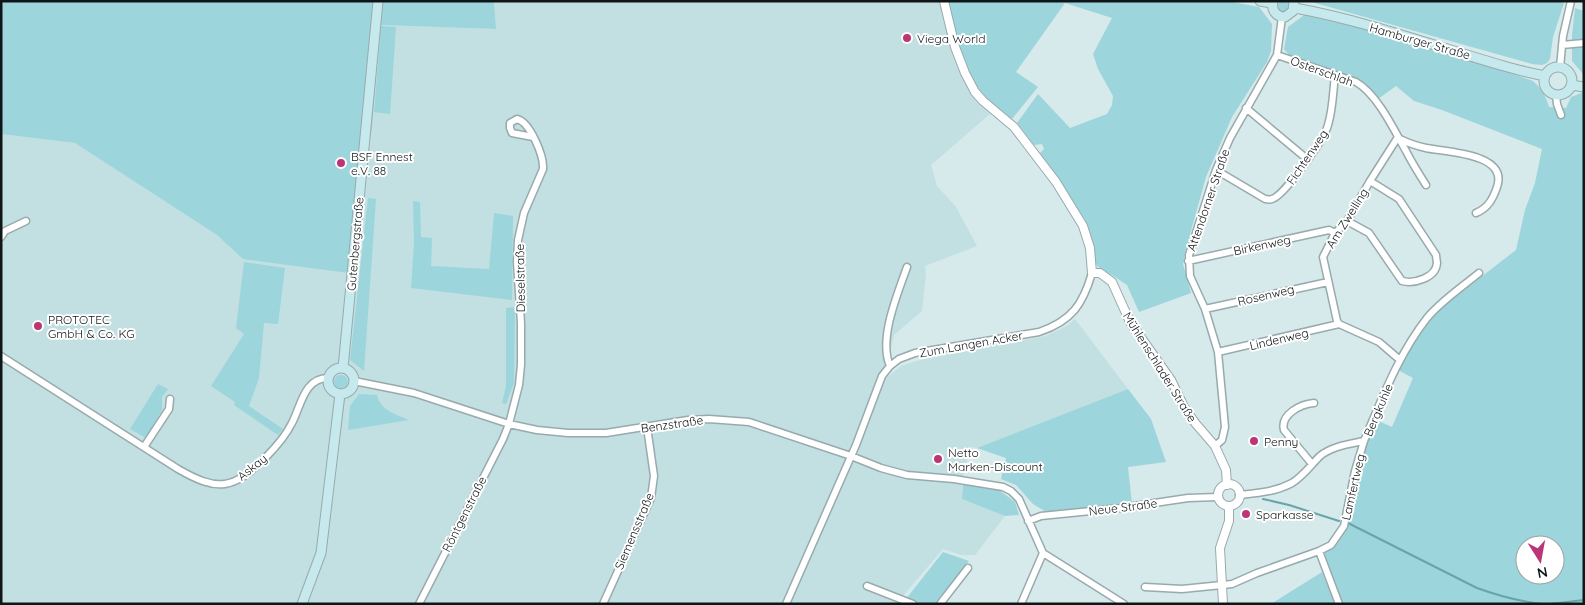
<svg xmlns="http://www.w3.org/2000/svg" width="1585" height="605" font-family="Quicksand,sans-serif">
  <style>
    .built { fill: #c2dfe2 }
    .green { fill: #9cd5db; fill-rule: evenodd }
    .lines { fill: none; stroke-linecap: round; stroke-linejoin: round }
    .stream { stroke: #69a4ab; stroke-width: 2 }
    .minor-casing { stroke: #98aaac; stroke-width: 9 }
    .tertiary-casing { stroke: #98aaac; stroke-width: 10 }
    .secondary-casing { stroke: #98aaac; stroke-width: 11 }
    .minor { stroke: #fff; stroke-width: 6 }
    .tertiary { stroke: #fff; stroke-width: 8 }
    .secondary { stroke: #c5e9ed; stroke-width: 9 }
    .poi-dot { fill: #bc3577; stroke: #fff; stroke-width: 2 }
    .labels { text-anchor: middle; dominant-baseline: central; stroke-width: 4; stroke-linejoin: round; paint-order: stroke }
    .poi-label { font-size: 12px; fill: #101617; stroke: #fff; text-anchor: start }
    .street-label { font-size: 12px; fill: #101617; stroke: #fff }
  </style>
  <rect width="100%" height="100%" fill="#d6e9eb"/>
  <path class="built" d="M494,1h446l18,67 14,27 18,19 -59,51 6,21 19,21 21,39 -52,20 1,8 -4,37 -28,24 -10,45 17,-14 19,-6 126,-24 21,-10 8,-7 53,70 -151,59 -6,-1 -8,29 -1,23 43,17 -30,39h-14l-18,-6 -47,55h-895v-470l74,9 142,92 26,24 117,-74 12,-56 8,-104 116,4z"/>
  <path class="green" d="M1277 6a6 6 0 1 1 12 0a6 6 0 1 1-12 0Z
    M1,1h493l2,28 -116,-4 -8,104 -12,56 -11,88 -106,-14 -26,-24 -142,-92 -74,-9z
    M948,1h279l32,6 13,17 -1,27 -4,11 -35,55 -26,60 -21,75 -2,12 8,29 -52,19 -12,-27 -15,-10 -9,-3 -8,-9 -3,-21 -8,-24 -44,-65 4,-4 -2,-5 -8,1 -17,-22 21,-29 32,34 37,-14 5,-9 1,-9 -15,-27 -5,-15 19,-36 -47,-15 -49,69 22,15 -26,32c-10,-8 -22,-16 -30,-26 -21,-24 -27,-61 -34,-92z
    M1308,1h250l6,2 -11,34 -3,22 -3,4 -5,2 -10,-1z
    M1575,8l9,3v64l-12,-14v-26z
    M1304,15l90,20 54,16 85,30c8,7 13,15 16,26l17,1 5,-11 13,-5v512h-244l-17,-50 10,-6 12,-17 14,-72 15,-40 18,8 21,-49 -15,-8 23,-40 16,-19 79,-61 9,-40 10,-27 7,-34 -100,-39 -28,-9 -18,-15 -18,13 -13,-16 -75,-27 -6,-7 4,-22zM1525,545h30v30h-30z
    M381,26l15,1 -6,87 -16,-2z
    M368,198l8,1 -12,172 -14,-11z
    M413,201l7,1 1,35 11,1 -1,28 58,3 5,-56 19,3 -1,84 -101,-12 3,-45z
    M244,262l41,6 -7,56 -14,-1 -5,55 -10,28 34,23 -5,6 -44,-30 1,-3 -24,-16 33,-52 -8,-6z
    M515,307l-1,76 -8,21 -4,-1 4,-17v-78z
    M334 382a7 7 0 1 1 14 0a7 7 0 1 1-14 0Z
    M158,384l10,5 -6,8v13l-16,28 -16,-9z
    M1128,389l23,30 15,43 -38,5 4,37 -86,8 -13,-8 -17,-19 -15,-6 5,-21 -29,-10z
    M359,394l18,1c3,15 18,19 32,25l-61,10 2,-24z
    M963,483l36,7 16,12 4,13 -14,1 -43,-17z
    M943,552l26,9 -35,43h-32z
    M1322,572l13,32h-64z"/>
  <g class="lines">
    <path class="stream" d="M1263,499l26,6 50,16
      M1348,523l129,65c22,8 41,13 64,16
      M1550,604l34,-4"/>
    <g class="minor-casing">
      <path id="minor" d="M1562,45l22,-2
        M1277,55l79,27c22,13 38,48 50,69 6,12 13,23 20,34
        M1560,67l3,-31 8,-35
        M1556,95l1,9 4,11
        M1246,108l61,51
        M1398,137l-28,44 -23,40 -12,12 -12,24 14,64 2,3 40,18 21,18
        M1400,139c8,4 17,7 26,9 19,4 83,5 71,39 -4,12 -9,21 -21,26
        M1216,170l49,29c2,0 5,1 7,0 12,-3 53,-61 56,-74 5,-16 5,-34 7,-50
        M1347,221l22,12 33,48c12,3 34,-3 35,-18 0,0 -1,-7 -1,-8l-37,-56 -29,-18
        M1,237l4,-6 21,-10
        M1188,261l141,-31 6,3
        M1205,309l123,-27
        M1218,352l121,-28
        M1,356l177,113c40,23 55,21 88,-12 10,-10 20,-22 26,-34 9,-17 12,-45 36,-45
        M890,366c-12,-27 8,-73 17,-99
        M354,381l60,12 95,31 28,6 31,3h38l82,-13 21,-1 40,3 102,34 30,12 26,7 47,4 49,8 8,4 8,8 24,54 -22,51
        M1215,446l7,-6 3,-13 -7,-75 -13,-43 -15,-33 -1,-21 27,-85 14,-32 47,-83 5,-38
        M144,447l25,-38 1,-10
        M1312,464l-28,-34c-4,-15 16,-26 30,-27
        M1239,495c19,-2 36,-3 53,-12 11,-7 19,-18 28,-27 12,-10 30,-12 44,-15 18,-42 34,-86 63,-123 14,-17 35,-31 52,-45
        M1028,521l13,-5 80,-8 67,-10 30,-1
        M1319,551l20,53
        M1043,553l81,51
        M867,586l46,18
        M1145,587l37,2 50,-5 25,-11 62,-22 12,-6 13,-19 11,-55 9,-30
        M419,604l84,-165 6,-15 10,-39 2,-20v-42l-4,-61 1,-22 6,-27 19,-44c1,-13 -13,-47 -26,-50l-7,4v5l2,5 21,4
        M603,604l48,-106 3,-22 -7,-49
        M786,604l70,-159 26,-69 8,-10 9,-7 16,-6 124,-21c33,-11 44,-28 53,-59
        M940,604l28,-36"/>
    </g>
    <g class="tertiary-casing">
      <path id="tertiary" d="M944,1l11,46 10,26 10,19 8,9 31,26 42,55 27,44 7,22 2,25h8l12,9 18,40 41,58 14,29 11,15 19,22 11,24 1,15
        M1218 495a11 11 0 1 1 22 0a11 11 0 1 1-22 0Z
        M1223,604l-3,-56 9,-27v-15"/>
    </g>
    <g class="secondary-casing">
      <path id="secondary" d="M1260,1l12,2
        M1273,1c-2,9 3,16 12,16l8,-6 1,-10
        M1295,8c71,13 139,38 209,58 13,4 27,7 41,10
        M1544 81a14 14 0 1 1 28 0a14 14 0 1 1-28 0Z
        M1571,85l13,2
        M328 381a13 13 0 1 1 26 0a13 13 0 1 1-26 0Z
        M343,368l35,-367
        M302,604l19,-51 19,-159"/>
    </g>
    <use href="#minor" class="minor"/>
    <use href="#tertiary" class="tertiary"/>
    <use href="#secondary" class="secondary"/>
  </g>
  <g class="poi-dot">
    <circle cx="907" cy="38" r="5"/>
    <circle cx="341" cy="163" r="5"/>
    <circle cx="38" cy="326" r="5"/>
    <circle cx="1254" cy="441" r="5"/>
    <circle cx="938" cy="459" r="5"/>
    <circle cx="1246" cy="514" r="5"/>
  </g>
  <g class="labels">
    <g class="poi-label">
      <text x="917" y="38">Viega World</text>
      <text x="351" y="156">BSF Ennest<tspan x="351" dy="14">e.V. 88</tspan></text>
      <text x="48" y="319">PROTOTEC<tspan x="48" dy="14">GmbH &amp; Co. KG</tspan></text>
      <text x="1264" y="441">Penny</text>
      <text x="948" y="452">Netto<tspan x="948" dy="14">Marken-Discount</tspan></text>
      <text x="1256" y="514">Sparkasse</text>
    </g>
    <g class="street-label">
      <text transform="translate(1420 41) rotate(16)">Hamburger Straße</text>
      <text transform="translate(1322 71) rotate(20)">Osterschlah</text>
      <text transform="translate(1307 157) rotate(-56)">Fichtenweg</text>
      <text transform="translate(1208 200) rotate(-71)">Attendorner Straße</text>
      <text transform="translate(1347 218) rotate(-58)">Am Zweiling</text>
      <text transform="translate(355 244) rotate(-85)">Gutenbergstraße</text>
      <text transform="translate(1262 245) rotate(-12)">Birkenweg</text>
      <text transform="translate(520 278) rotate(-91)">Dieselstraße</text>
      <text transform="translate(1266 295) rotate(-13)">Rosenweg</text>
      <text transform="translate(1279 339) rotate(-13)">Lindenweg</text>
      <text transform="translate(971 344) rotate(-10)">Zum Langen Acker</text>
      <text transform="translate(1160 367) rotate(58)">Mühlenschlader Straße</text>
      <text transform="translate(1378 410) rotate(-67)">Bergkuhle</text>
      <text transform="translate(672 424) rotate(-8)">Benzstraße</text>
      <text transform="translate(252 467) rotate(-39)">Askay</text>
      <text transform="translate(1353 487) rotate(-77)">Lamfertweg</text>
      <text transform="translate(1123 507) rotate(-7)">Neue Straße</text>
      <text transform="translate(464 514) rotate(-63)">Röntgenstraße</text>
      <text transform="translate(634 531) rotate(-67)">Siemensstraße</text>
    </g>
  </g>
  <rect width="1585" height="605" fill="none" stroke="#101617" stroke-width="5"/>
  <g transform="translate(1540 560) rotate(169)"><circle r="24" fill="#ffffff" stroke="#9fa2a2"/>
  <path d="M0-4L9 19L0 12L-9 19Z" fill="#bc3577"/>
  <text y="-8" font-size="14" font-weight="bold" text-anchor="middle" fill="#101617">N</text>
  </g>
</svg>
